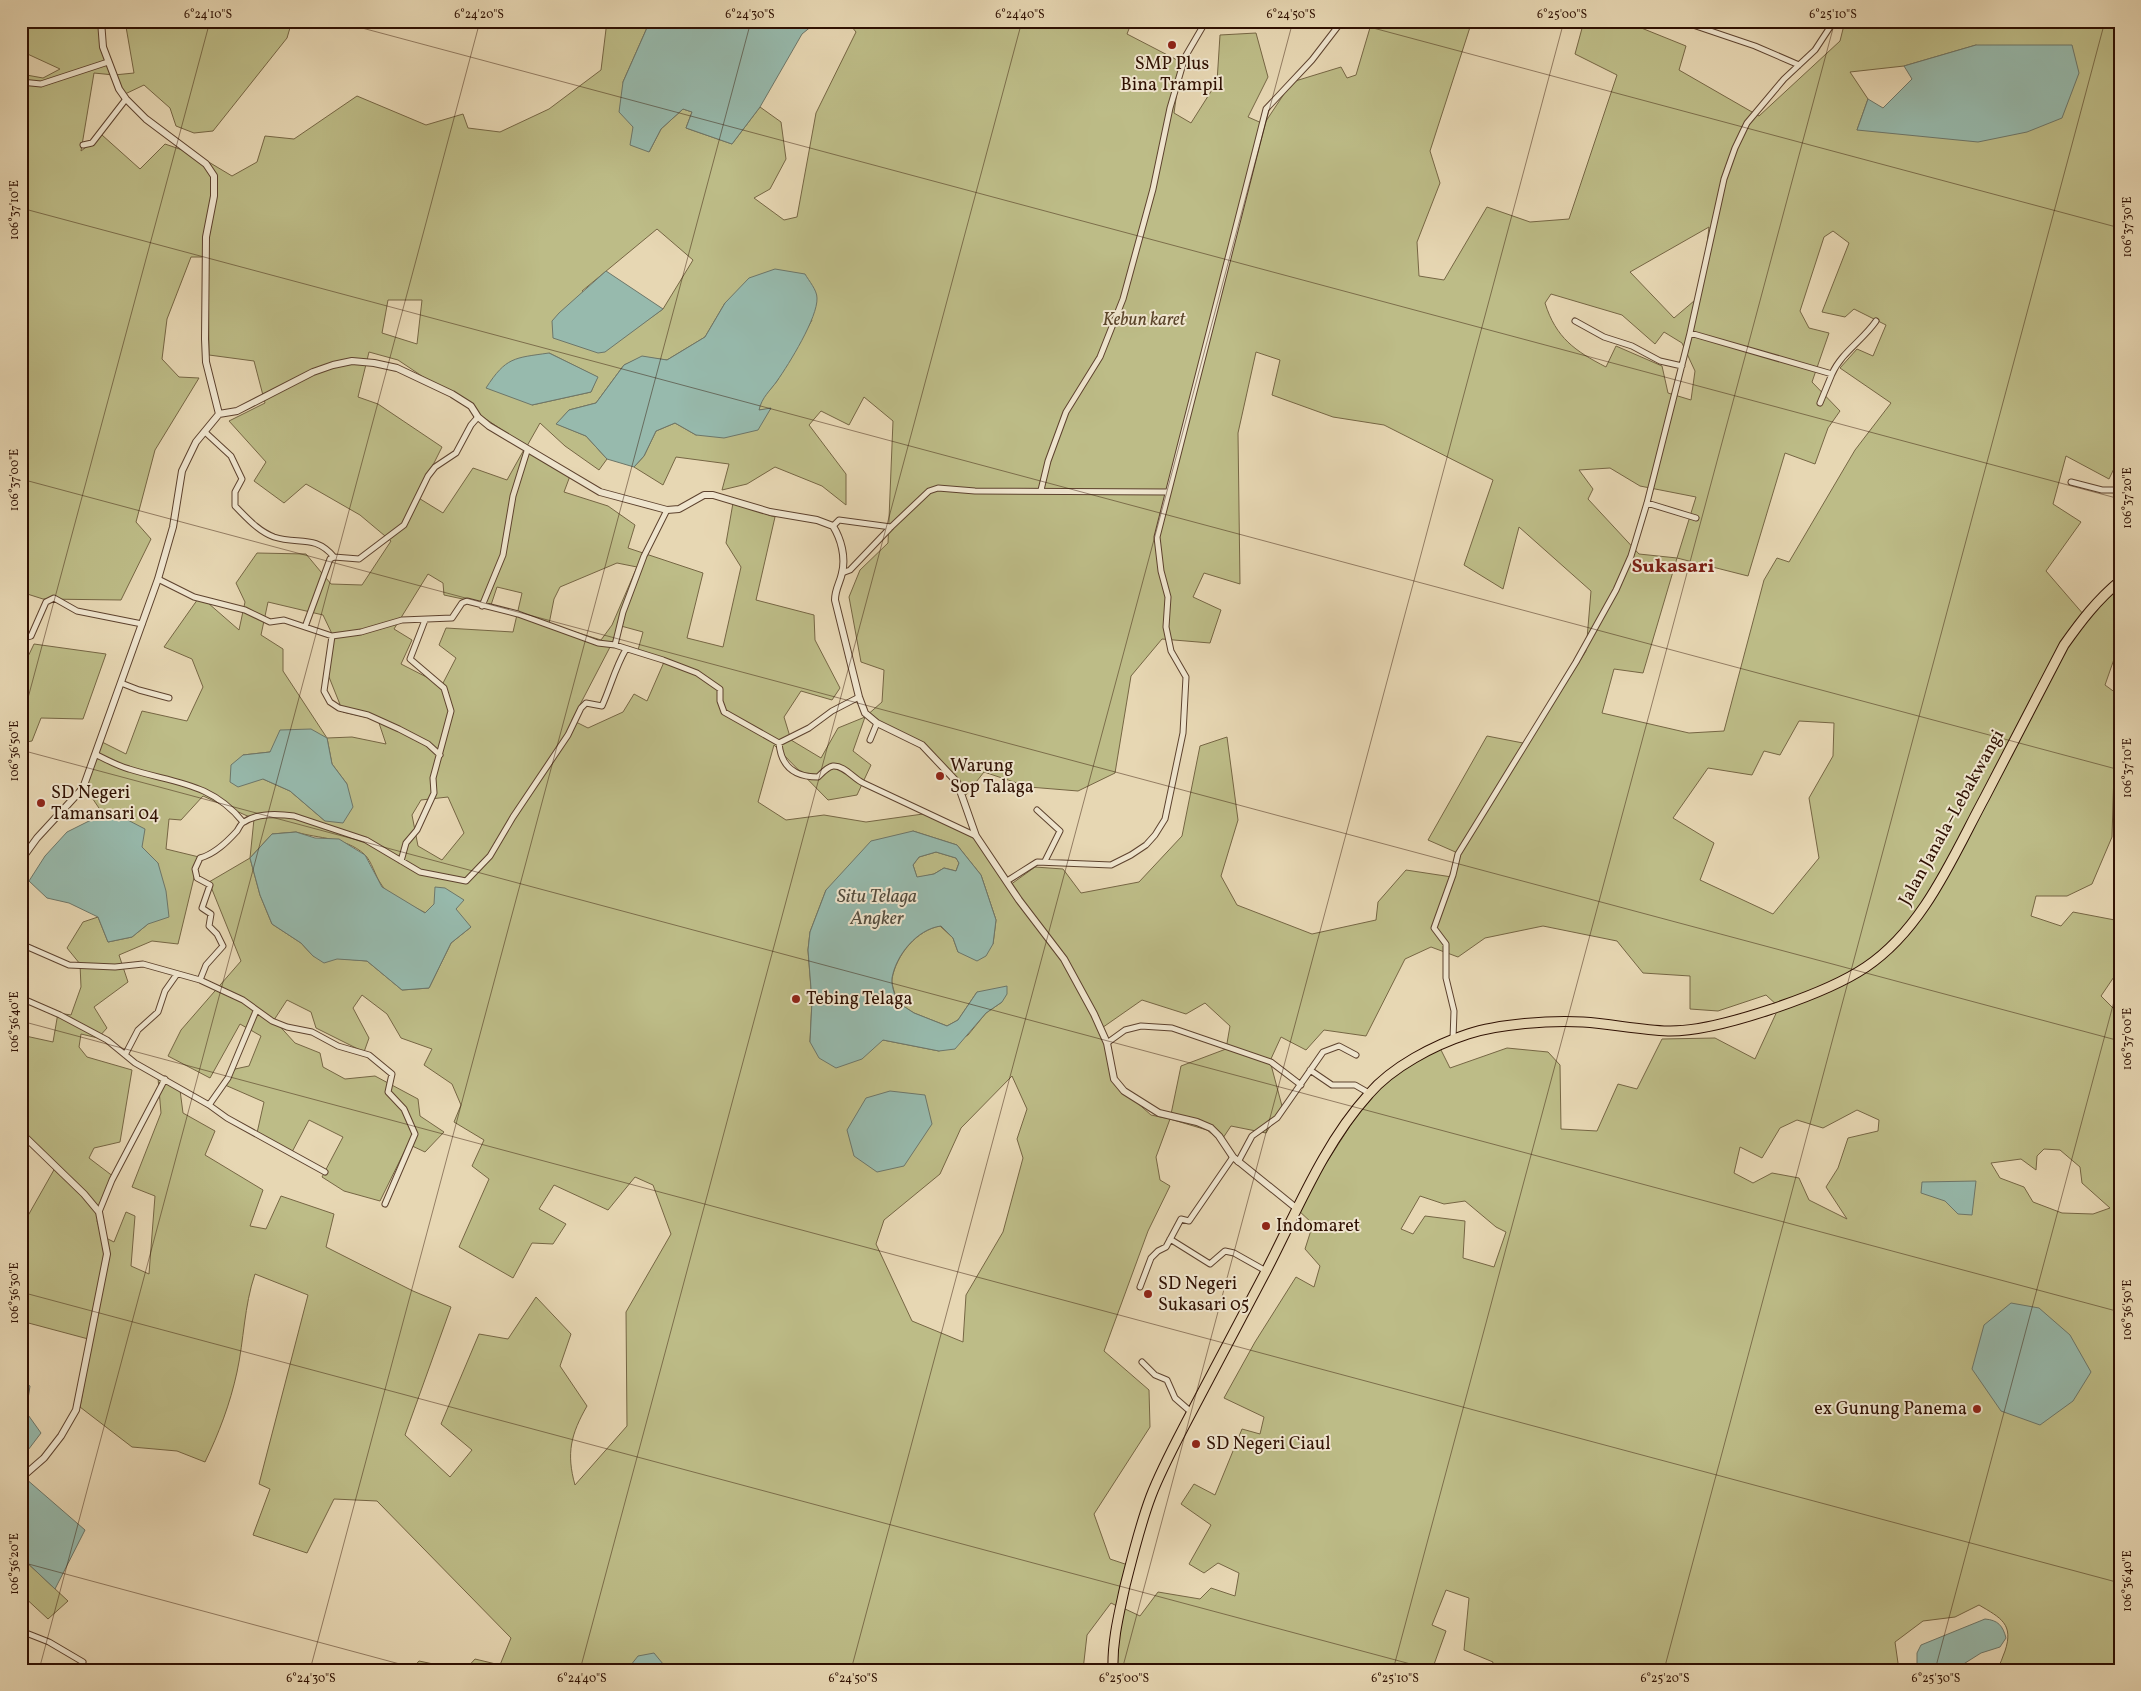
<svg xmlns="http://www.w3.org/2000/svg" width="2141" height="1691" font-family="Vollkorn,serif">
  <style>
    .green { fill: #bdbc87; stroke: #766644; fill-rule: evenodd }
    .water { fill: #97baad; stroke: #6d7669; fill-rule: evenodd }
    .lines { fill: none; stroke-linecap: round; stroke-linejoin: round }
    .minor-casing { stroke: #5d422e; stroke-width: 7 }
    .tertiary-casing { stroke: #5d422e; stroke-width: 8 }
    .primary-casing { stroke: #2f1002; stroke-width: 11 }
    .minor { stroke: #efe5ce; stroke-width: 5 }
    .tertiary { stroke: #efe5ce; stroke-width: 6 }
    .primary { stroke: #e7d7b3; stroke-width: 9 }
    .ticks { fill: none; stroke: #2f1002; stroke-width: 1; stroke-opacity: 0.45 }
    .poi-dot { fill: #8f2418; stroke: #efe5ce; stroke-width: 2 }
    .labels { text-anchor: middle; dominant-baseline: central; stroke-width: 4; stroke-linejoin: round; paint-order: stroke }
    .poi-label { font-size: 18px; fill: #2f1002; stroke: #efe5ce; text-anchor: start }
    .park-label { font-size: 18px; font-style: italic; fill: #5a442a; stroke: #efe5ce }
    .street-label { font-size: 18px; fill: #2f1002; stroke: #efe5ce }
    .water-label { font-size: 19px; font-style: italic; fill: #534c3e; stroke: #efe5ce }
    .quarter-label { font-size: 20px; font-weight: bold; fill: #7a1f14; stroke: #efe5ce }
    .neatline { fill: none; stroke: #2f1002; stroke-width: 2 }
    .ticks-label { font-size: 12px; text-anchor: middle; fill: #2f1002 }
  </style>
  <rect width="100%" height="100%" fill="#e7d7b3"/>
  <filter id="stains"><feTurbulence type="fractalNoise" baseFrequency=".004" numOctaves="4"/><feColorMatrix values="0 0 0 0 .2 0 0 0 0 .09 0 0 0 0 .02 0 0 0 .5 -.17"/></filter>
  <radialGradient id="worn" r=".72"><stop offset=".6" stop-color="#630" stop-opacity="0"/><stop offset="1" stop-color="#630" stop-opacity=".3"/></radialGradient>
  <path class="green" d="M21,21h78l15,54 20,-2 -9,-52h167l-5,17 -74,93 -19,2 -18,-7 -6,-18 -26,-23 -21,10 -9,-20 -20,-2 -13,78 21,-16 38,34 25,-25 32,11 35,21 25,-14 8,-26 29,3 63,-43 69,29 37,-11 5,14 32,4 49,-23 52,-39 6,-49h43l-27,61 10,45 16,25 12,-23 22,-20 9,3 -6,16 46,16 28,-37 21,15 5,37 -16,30 -16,9 30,22 13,-3 19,-104 40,-81 -9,-11h285l-5,13 54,28 -7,51 17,10 26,-41 3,-47 36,-2 12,44 -20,40 16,7 28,-42 49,-15 6,11 9,-3 16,-54h100l-42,130 10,32 -23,59 2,34 25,4 43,-73 43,15 39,-3 48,-144 -42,-21 9,-33h40l62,25 -7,24 80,46 81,-75 5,-20h275v435l-11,23 -43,-23 -13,48 28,18 -35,49 38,44 36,-35v62l-15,43 15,11v56l-6,19 -2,66 -20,47 -25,12h-31l-5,20 30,10 12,-14 47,9v47l-19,28 13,13 6,10v651h-124c5,-6 6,-12 9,-19 9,-27 -4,-33 -26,-46l-24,12 -32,4 -28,21 4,28h-408l2,-8 -29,-12 5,-52 -23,-8 -14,35 14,6 -14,39h-317l8,-61 -12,-6 -24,32 -4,35h-618l10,-11 25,6 11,-27 -134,-137 -43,-2 -27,54 -54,-18 17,-46 -11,-5 49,-189 -53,-21c-11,32 -11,66 -18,98 -7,32 -18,61 -32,90l-28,-11 -45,-4 -52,-40 12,-67 -71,-19v-93l34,-60 -34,-32v-24l5,-1 -5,-12v-64l32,7 5,-29 13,2 10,-28 -1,-23 -13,-16 16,-26 15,-5 10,25 24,-5 16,-13 10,-61 -17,-16 -19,-30 -19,-3 -19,-28 18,-44 24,12 16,-43 45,10 16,-34 -11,-28 -28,-12 36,-51 39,34 6,-28 -9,-19 21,-30 49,1 25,30 31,1 29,-44 -31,-26 -54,-31 -22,19 -30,-22 12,-19 -37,-41 36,-18 -11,-42 -45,-6 -1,-98h-17l-24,62 -5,40 17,18 20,1 -44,72 -19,72 15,17 -30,61 -78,-1 -22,-7v-518l22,4 17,-9 -39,-18zM1976,45l2,1 -121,84 11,-31 -18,-27 54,-6zM1709,227l-8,68 -27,23 -44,-46zM657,229l36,31 -30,49 -27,19 -54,-37zM1833,231l16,12 -27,69 23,5 9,-8 32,16 -13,31 -16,-7 -17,19 51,35 -36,47 -66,112 -12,-4 -13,22 -40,151 -35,2 -87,-20 12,-44 29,4 34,-115 71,18 37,-123 30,11 13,-36 12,-17 -28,-29 17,-49 -20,-5 -9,-17 24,-74zM1551,294l71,21 33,29 9,-12 18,11 13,28 -4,29 -23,-7 -6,-27 -46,-20 -10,21c-31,-16 -50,-29 -61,-64zM388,300h34l-5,44 -35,-11zM725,303l87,17 -35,61 -15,18 -4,11 13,-1 -75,26 -21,-12 -19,8 -12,25 -10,11 29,18 13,-28 53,7 -7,26 25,-6 28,-17 47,19 24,19v-31l-37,-49 12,-14 28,14 15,-28 29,24 -5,122 -28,27 -11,27 12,65 23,8 -2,32 -17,15 -27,11 -17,30 -30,-18 -7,-23 17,-26 31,9 8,-12 -25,-48 -1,-25 -58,-15 19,-83 -42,-14 -7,40 15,24 -18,80 -36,-9 16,-65 -75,-25 7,-23 -27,-19 -44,-14 6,-16 -43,-30 13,-23 25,23 34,24 8,-11 -21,-23 -29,-12 12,-14 27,-7 28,-38 18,-8 25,3 38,-23zM369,352l29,8 128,86 -19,34 -34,-12 -30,45 -26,-16 25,-50 -64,-43 -20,-7zM1256,352l24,8 -8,35 61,22 51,8 109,55 -29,85 39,24 16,-62 72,64 -5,60 -58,93 -41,-8 -59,104 32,14 -8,23 -46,-7 -28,32 -2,18 -64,14 -75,-29 -16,-29 17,-56 -11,-83 -27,9 -18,90 -43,46 -58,11 -18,-24 -28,-2 -25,18 -35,-48 -52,-23 -57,8 -42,-7 -38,5 -28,-18 16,-57 54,55 29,-5 14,-30 -18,-14 12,-34 57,28 43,51 19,-24 45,15 49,4 37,-18 16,-97 31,-37 48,4 11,-33 -28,-13 11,-24 36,11 -2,-151zM549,353l48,24 -6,15 -59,13zM1610,468l30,18 56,11 -19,61 -38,-4 -51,-55 5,-10 -14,-19zM617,563l20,4 -25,58 -11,15 -52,-16 5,-25 6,-12zM428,574l15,9 1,12 47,10 6,-18 25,6 -9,39 -67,-4 -7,17 17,13 -14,27 -41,-21 11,-24 -18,-11zM268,602l55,13 11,23 -9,29 18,45 35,8 8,24 -34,-7 -25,1 -44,-67v-22l-22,-14zM621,626l22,6 -5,18 26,12 -17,39 -13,-7 -11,18 -35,16 -16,-8zM1799,721l35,2 -1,33 -24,42 10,60 -46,56 -73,-34 14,-37 -41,-25 35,-50 44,7 12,-24 16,4zM327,738l5,26 15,20 -22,37 -35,-30 -27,-12 -20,-24 27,-3zM203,796l51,23 -4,39 -41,24 32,79 -60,69 -13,26 42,22 30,-54 21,12 -12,30 -14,3 -10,16 39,17 -7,31 35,19 17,-32 34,17 -21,40 22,14 36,10 28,-57 17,8 19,-20 -24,-16 -2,-17 -43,-23 -30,3 -22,-12 -3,-14 -25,-10 -21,-23 13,-20 24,12 5,16 48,24 5,-14 -16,-30 9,-13 25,19 14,24 31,11 -8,16 28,19 9,21 -7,17 30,18 -12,26 17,13 -30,68 54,31 19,-35 21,1 13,-20 -27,-15 15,-24 54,25 27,-33 18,8 18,49 -45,78 1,114 -52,59c-9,-32 -4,-51 12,-79l-27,-40 11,-32 -35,-37 -28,42 -29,-5 -38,90 31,26 -22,27 -45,-42 46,-128 -38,-16 -87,-44 8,-33 -53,-18 -15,33 -16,-3 13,-36 -58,-35 10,-24 -32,-18 -3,-23 -22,-12 3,35 -29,74 23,9 -6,78 -18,-8 4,-50 -9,-4 -12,30 -12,-6 -5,-15 17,-44 -25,-19 5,-10 26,-6 12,-72 -45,-13 -8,-10 2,-13 17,4 9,-10 -13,-21 34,-25 -9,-27 33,-14 26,3 21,-87 -33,-8 3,-30 12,1zM448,797l16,36 -22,27 -24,-14 -6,-31 9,-15zM913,831l44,14 24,30 15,45 -3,24 -35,8 -5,-14 -13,-12c-23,4 -44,29 -48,53 -1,6 4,16 5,23l17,11 33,13 11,-6 19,-28 25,10 -16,11 -18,22 -29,16 -56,-11 -73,2 2,-41 -4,-51 2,-18 16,-42zM296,832c23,7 49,5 68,22 8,7 11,22 17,30 6,11 33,23 45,29l8,-9 37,23 -20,16 -22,45 -27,2 -35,-29 -54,-5 -12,-13 -29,-19 -12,-29 -10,-37 22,-24zM1543,926l74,15 26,32 47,3v33l28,2 48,-16 13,12 -24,52 -40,-21 -53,1 -25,50 -19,-5 -21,47 -36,-2 -1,-64 -12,-13 -41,-4 -57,20 -10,-20 -35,19 -34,26 -74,116 16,15 -8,25 15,17 -6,21 -18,-10 -41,65 -31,56 40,19 -4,17 -18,-5 -27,66 -21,-11 -13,20 30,21 -22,39 15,9 14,-10 21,10 -4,23 -24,-8 -11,11 -42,-7 -18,24 -17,-8 11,-41 -24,-8 -16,-45 56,-87 -1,-37 -45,-39 44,-120 22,-45 -10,-6 -4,-23 14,-38 37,11 14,11 10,-15 35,7 16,-27 -12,-45 11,-24 25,13 18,-20 42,6 39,-77 26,-12 27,10 27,-19zM1142,1000l44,14 19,-11 25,23 -4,23 -45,17 -11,53 -19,-4 -35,-31 -8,-34 -9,-20zM1012,1076l15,33 -10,30 6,19 -20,74 -37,63 -3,47 -51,-21 -36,-77 8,-24 56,-46 21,-46zM1857,1110l22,10 -1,11 -30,7 -10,30 -12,19 21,32 -38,-19 -10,-22 -27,-5 -19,10 -19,-10 6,-26 22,11 18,-30 17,-8 26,8zM2044,1149l16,1 20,17 2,16 28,25 -17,6 -31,-1 -29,-11 -9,-15 -24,-9 -9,-15 30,-4 15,11 1,-14zM1420,1196l24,8 21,-3 31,26 10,5 -12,35 -31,-9 2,-37 -40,-5 -12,18 -12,-5z
    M34,644l72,10 -23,65 -42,-1 -9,23 -11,2v-72z
    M936,852l20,6 3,5 -3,8 -12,-3 -10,6 -17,4 -4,-13 6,-8z
    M21,1557l47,44 -20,18 -27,-25z
    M419,1661l43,9h-51z"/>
  <path class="water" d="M650,21h168l-16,13 -42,73 -28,37 -46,-16 6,-16 -9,-3 -22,20 -12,23 -19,-7 3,-18 -14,-15 4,-30z
    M1976,45h96l7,28 -17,45 -35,14 -49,10 -121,-12 11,-31 15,9 29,-29 -8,-13z
    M775,269l30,5c4,7 12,16 12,24 1,19 -28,66 -40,83 -7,10 -15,16 -18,29l12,-2 -13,22 -34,8 -28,-3 -21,-12 -19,8 -12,25 -10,11 -27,-8 -21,-23 -30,-12 13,-14 27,-7 28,-38 18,-9 25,4 38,-23 20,-34 24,-25z
    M606,271l57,38 -58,43 -7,1 -45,-15 -1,-17 7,-8z
    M549,353l49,24 -7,15 -59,13 -46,-17c20,-31 28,-30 63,-35z
    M311,729l16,9 5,26 15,20 6,23 -10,16 -18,-2 -35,-30 -27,-12 -25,8 -8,-5 1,-17 12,-10 27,-3 10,-22z
    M103,814l19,3 23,12 -3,18 16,16 8,28 3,26 -21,7 -16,13 -24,5 -10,-25 -29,-14 -22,-5 -18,-17 16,-25 22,-24z
    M913,831l44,14 24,30 15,45 -3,24 -7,12 -9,5 -19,-9 -5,-14 -12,-12c-24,3 -45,29 -49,52 -1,7 3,17 5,24l17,11 33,13 11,-6 19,-28 30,-6v8l-5,8 -16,11 -31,36 -16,2 -56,-11 -21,19 -26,9 -17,-10 -9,-16 2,-41 -4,-51 2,-18 16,-42 45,-49zM936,852l20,6 3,5 -3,8 -12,-3 -10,6 -17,3 -4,-12 6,-8z
    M296,832l19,6 24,1 26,16 17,32 43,26 9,-9 1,-17 10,1 19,12 -8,9 15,18 -20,16 -22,45 -27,2 -35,-29 -30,-2 -13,4 -11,-7 -12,-13 -29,-19 -12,-29 -10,-37 22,-24z
    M890,1091l35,4 7,29 -28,42 -27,6 -23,-16 -7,-26 19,-32z
    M1976,1181l-4,34 -14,-1 -13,-13 -24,-8 1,-11z
    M2011,1303l28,5 31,27 21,37 -18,29 -33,24 -39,-14 -29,-42 12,-44z
    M21,1380l9,6 -4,26 15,21 -16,21v24l60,52 -30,59 -34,-32z
    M1985,1619c13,1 18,7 21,19l-6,9 -19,6 -27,17h-37v-17l4,-8z
    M654,1653l14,17h-41l11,-14z"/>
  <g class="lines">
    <g class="minor-casing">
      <path id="minor" d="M1681,21l74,25 44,19
        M21,82l20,2 67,-22
        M83,145l9,-2 34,-44
        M1575,321l29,16 28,9 28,15 22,5
        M1690,333l142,41c9,-21 31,-34 44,-53
        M1820,403l12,-29
        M205,432l26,24 11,23 -7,13v14c12,12 23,25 39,31 24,8 41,-3 60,20
        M2071,482l31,8h18
        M1041,490l7,-29 18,-49 34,-55 23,-58 30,-110 17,-81 15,-51 21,-36
        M1647,503l49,15
        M833,526l6,-6 52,7
        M842,573l8,-3 41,-43 38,-36 9,-3 37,3 193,1
        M158,579l36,18 51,13 25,12 14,-2 48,16 29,-4 41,-12 50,-2 10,-15 5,-2 51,13 80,29 17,2 48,15 34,13 23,16v12l4,11 55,31c2,24 16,34 39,34 4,-4 9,-10 15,-11 11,-1 21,13 30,17 38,18 75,35 113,53
        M482,606l21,-51 10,-59 14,-45
        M305,627l25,-68 4,-2 25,2 45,-34 24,-49 7,-9 21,-14 15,-28 7,-8
        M332,636l-8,55 6,11 9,6 29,7 31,14 29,15 12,11
        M21,639l10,-3 15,-34 8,-4 23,13 65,13
        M615,645l8,-33 21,-56 23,-46
        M121,683l18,7 30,8
        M870,740l7,-17
        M779,743l30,-15 23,-17 27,-14
        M97,755c10,5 21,11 32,14 44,14 82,13 114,53
        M1037,810l23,21 -15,30
        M401,861l5,-18 11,-13 17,-37 -1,-15 18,-67 -7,-23 -34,-29 15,-39
        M1007,881l30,-19 74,3 20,-10 15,-10 9,-10 10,-16 18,-86 3,-56 -15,-26 -5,-24 2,-30 -7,-26 -4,-34 109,-428 46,-49 30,-39
        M21,944l48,21 46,2 28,-3 57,16 43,20 29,21 15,6 25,5 26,14 31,9 23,19 -4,18 16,17 11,25 -30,70
        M200,980l6,-15 17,-19 -6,-12 -8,-8 2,-12 -9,-6 8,-23 -13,-7 -2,-9 5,-11c15,-4 27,-16 37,-27 2,-3 4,-8 7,-9 13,-9 36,-8 50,-6l72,24 54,32 46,9 24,-25 23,-39 55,-82 13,-27 5,-5 16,3c9,-20 13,-38 24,-57
        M21,998l39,17 47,25 28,23 74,42 18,13 98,54
        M1453,1039l1,-28 -8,-33v-34l-12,-16 19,-53 5,-21 118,-192 40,-72 15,-34 16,-53 43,-170 34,-154 11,-31 12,-25 37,-44 31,-29 19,-29
        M1107,1043l18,-13 16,-4 31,2 99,34 30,23
        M125,1055l13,-25 20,-18 7,-21 12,-17
        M1310,1070l22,15h23l14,8
        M209,1105l19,-27 28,-67
        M1238,1162l14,-26 25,-18 46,-66 16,-6 17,9
        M99,1212l13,-32 53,-101
        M1170,1239l40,25 15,-13 9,2 32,18
        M1140,1287l11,-29 7,-7 8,-4 15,-28 8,2 44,-64
        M1142,1362l13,13 12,5 8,18 16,14
        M21,1631l28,11 34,20"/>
    </g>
    <g class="tertiary-casing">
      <path id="tertiary" d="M101,21l2,26 16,42 7,10 20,20 60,45 8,12v20l-8,41 -1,102 1,23 13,52 18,-3 76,-39 20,-7 19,-4 22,2 23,5 55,26 19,12 7,11 11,9 111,66 67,18 12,-1 25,-14h9l57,17 47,8 16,6c8,13 13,31 9,47 -2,10 -7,16 -7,27l24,97 6,16 12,10 45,22 35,37 19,54 43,64 45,59 30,55 13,29 7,36 10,12 35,22 38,9 14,6 8,8 14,21 63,51
        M21,860l16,-22 46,-50 75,-209 15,-52 9,-56 14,-29 23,-28
        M21,1133l63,61 15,18 8,42 -31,156 -15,26 -17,22 -23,20"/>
    </g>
    <g class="primary-casing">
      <path id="primary" d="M1113,1670c-1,-29 6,-56 12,-84 8,-31 15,-61 26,-90 10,-26 24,-52 37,-77 25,-48 51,-96 76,-144 32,-61 58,-129 105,-181 23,-27 65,-49 99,-60 30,-10 83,-14 115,-12 29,2 57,8 85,9 49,1 158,-37 198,-64 58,-39 87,-111 119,-170 26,-51 53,-101 79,-152 17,-24 33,-45 56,-64"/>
    </g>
    <use href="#minor" class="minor"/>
    <use href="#tertiary" class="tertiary"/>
    <use href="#primary" class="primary"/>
  </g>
  <path class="ticks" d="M336,21l1784,478M1347,21l773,207M21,208l2099,562M21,479l2099,562M21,724l189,-703M21,750l2099,562M21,1021l2099,562M21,1292l1412,378M21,1562l401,108M39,1670l441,-1649M310,1670l441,-1649M580,1670l442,-1649M851,1670l442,-1649M1122,1670l442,-1649M1393,1670l442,-1649M1664,1670l441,-1649M1935,1670l185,-691"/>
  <g class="poi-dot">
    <circle cx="1172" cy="45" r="5"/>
    <circle cx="940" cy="776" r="5"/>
    <circle cx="41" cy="803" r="5"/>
    <circle cx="796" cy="999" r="5"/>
    <circle cx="1266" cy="1226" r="5"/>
    <circle cx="1148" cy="1294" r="5"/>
    <circle cx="1977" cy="1409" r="5"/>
    <circle cx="1196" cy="1444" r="5"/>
  </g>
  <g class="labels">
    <g class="poi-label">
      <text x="1172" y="64" text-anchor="middle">SMP Plus<tspan x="1172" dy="21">Bina Trampil</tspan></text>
      <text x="950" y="766">Warung<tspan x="950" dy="21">Sop Talaga</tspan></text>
      <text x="51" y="793">SD Negeri<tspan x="51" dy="21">Tamansari 04</tspan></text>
      <text x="806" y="999">Tebing Telaga</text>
      <text x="1276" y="1226">Indomaret</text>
      <text x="1158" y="1284">SD Negeri<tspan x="1158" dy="21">Sukasari 05</tspan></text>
      <text x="1967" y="1409" text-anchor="end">ex Gunung Panema</text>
      <text x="1206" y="1444">SD Negeri Ciaul</text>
    </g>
    <g class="park-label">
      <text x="1144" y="320">Kebun karet</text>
    </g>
    <g class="street-label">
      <text transform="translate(1952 818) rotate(-61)">Jalan Janala–Lebakwangi</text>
    </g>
    <g class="water-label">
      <text x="877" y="897">Situ Telaga<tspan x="877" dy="22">Angker</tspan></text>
    </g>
    <g class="quarter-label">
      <text x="1673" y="567">Sukasari</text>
    </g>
  </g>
  <rect width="2141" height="1691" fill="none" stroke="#e7d7b3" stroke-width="55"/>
  <rect x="28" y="28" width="2086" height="1636" class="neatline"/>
  <g class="ticks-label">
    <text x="208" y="18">6°24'10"S</text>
    <text x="479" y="18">6°24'20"S</text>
    <text x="750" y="18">6°24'30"S</text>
    <text x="1020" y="18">6°24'40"S</text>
    <text x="1291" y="18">6°24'50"S</text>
    <text x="1562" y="18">6°25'00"S</text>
    <text x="1833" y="18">6°25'10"S</text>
    <text transform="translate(14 210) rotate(-90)" y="4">106°37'10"E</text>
    <text transform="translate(2127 227) rotate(-90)" y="4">106°37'30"E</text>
    <text transform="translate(14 480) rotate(-90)" y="4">106°37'00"E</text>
    <text transform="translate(2127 498) rotate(-90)" y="4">106°37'20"E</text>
    <text transform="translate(14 751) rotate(-90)" y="4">106°36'50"E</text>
    <text transform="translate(2127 768) rotate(-90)" y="4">106°37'10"E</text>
    <text transform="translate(14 1022) rotate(-90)" y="4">106°36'40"E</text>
    <text transform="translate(2127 1039) rotate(-90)" y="4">106°37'00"E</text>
    <text transform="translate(14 1293) rotate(-90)" y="4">106°36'30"E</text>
    <text transform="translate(2127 1310) rotate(-90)" y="4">106°36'50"E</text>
    <text transform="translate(14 1564) rotate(-90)" y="4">106°36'20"E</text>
    <text transform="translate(2127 1581) rotate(-90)" y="4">106°36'40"E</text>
    <text x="311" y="1682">6°24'30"S</text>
    <text x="582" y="1682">6°24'40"S</text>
    <text x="853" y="1682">6°24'50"S</text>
    <text x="1124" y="1682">6°25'00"S</text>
    <text x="1395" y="1682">6°25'10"S</text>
    <text x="1665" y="1682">6°25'20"S</text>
    <text x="1936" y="1682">6°25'30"S</text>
  </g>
  <rect width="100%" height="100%" filter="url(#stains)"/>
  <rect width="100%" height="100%" fill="url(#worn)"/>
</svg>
